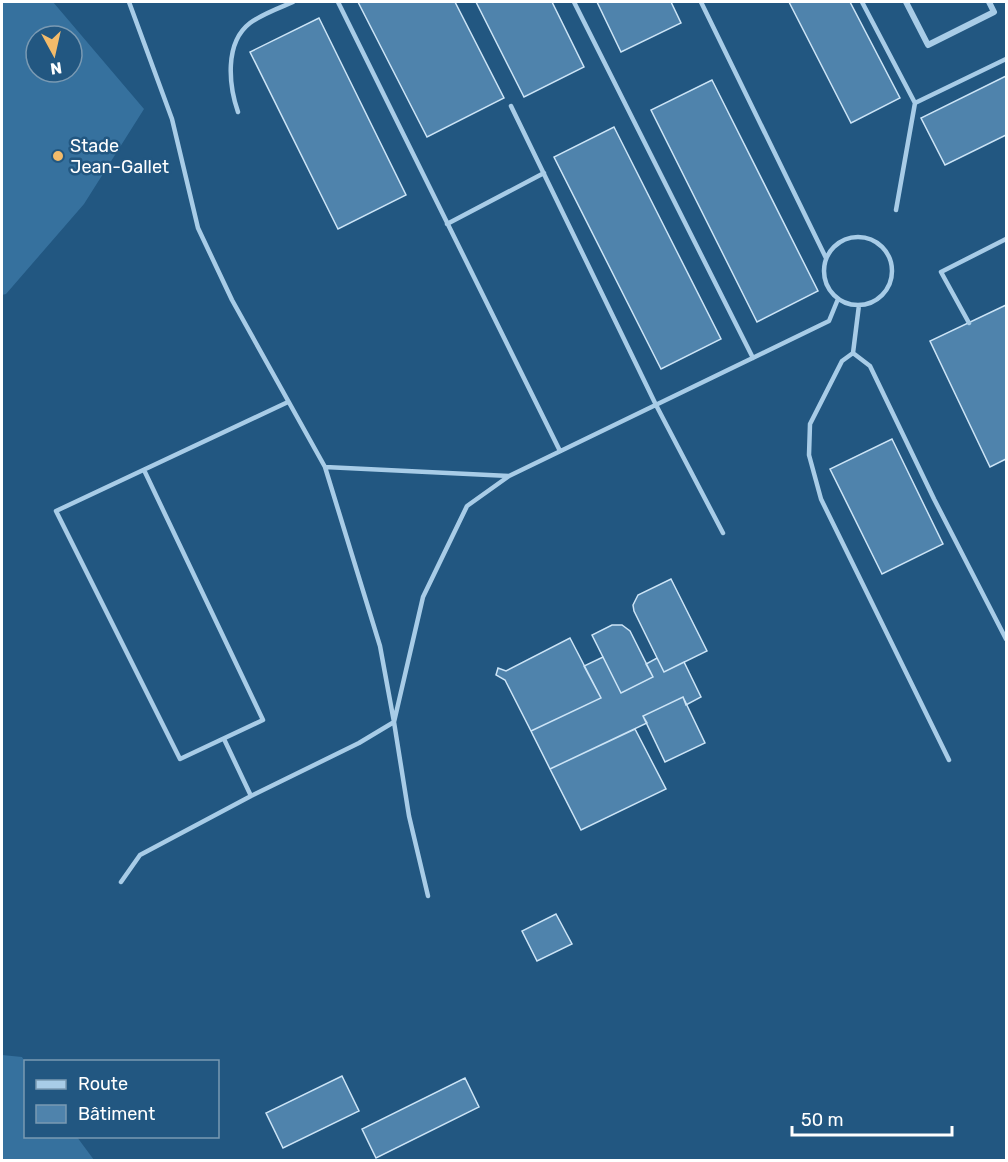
<svg xmlns="http://www.w3.org/2000/svg" width="1008" height="1162" font-family="Rubik,sans-serif">
  <style>
    .grass { fill: #36719e; fill-rule: evenodd }
    .building { fill: #4f83ac; stroke: #cce4f6; stroke-width: 1.5 }
    .lines { fill: none; stroke-linecap: round; stroke-linejoin: round }
    .service { stroke: #a8cce7; stroke-width: 4.5 }
    .minor { stroke: #a8cce7; stroke-width: 6 }
    .poi-dot { fill: #f3bb6a; stroke: #225781; stroke-width: 2 }
    .labels { text-anchor: middle; dominant-baseline: central; stroke-width: 5; stroke-linejoin: round; paint-order: stroke }
    .poi-label { font-size: 18px; fill: #fff; stroke: #225781; text-anchor: start }
  </style>
  <rect width="100%" height="100%" fill="#225781"/>
  <path class="grass" d="M2,2h51l91,107 -60,95 -78,90 -4,1zM36,36h36v36h-36z
    M2,1055l20,2 3,5 1,74 51,1 17,23h-92z"/>
  <path class="building" d="M358,2h97l49,96 -77,39z
    M476,2h76l32,65 -60,30z
    M597,2h74l10,21 -60,29z
    M789,2h61l50,96 -49,25z
    M319,18l87,177 -68,34 -88,-177z
    M1006,76v59l-61,30 -24,-47z
    M712,80l106,211 -61,31 -106,-212z
    M614,127l107,212 -60,30 -107,-212z
    M1006,305v154l-16,8 -60,-126z
    M892,439l51,105 -61,30 -52,-105z
    M671,579l36,72 -43,21 -30,-61 -1,-6 5,-10z
    M612,625h10l8,6 23,46 -32,16 -29,-58z
    M570,638l31,60 -70,33 -26,-51 -9,-5 2,-7 8,3z
    M603,657l18,36 32,-16 -7,-13 11,-6 7,14 20,-10 17,35 -15,8 -3,-8 -40,19 4,7 -97,46 -19,-38 70,-33 -17,-32z
    M683,697l22,46 -40,19 -22,-46z
    M635,729l31,60 -85,41 -31,-61z
    M556,914l16,30 -35,17 -15,-30z
    M342,1076l17,35 -76,37 -17,-35z
    M465,1078l14,29 -103,51 -14,-29z"/>
  <g class="lines">
    <path class="service" d="M129,2l43,117 26,109 34,72 93,167 184,9
      M338,2l222,449
      M574,2l179,356
      M701,2l125,256
      M862,2l53,101 -19,107
      M915,103l91,-44
      M511,106l145,299 67,128
      M238,112c-9,-26 -14,-69 12,-89 12,-9 29,-15 43,-21
      M447,224l97,-51
      M824 271a34 34 0 1 1 68 0a34 34 0 1 1-68 0Z
      M859,305l-6,48 -11,8 -32,63 -1,31 12,44 128,261
      M969,323l-28,-51 65,-33
      M853,353l17,13 64,133 72,140
      M144,470l119,250 -83,39 -124,-248 232,-109
      M224,739l27,57
      M121,882l19,-27 111,-59 108,-53 35,-21 -14,-76 -55,-179
      M428,896l-19,-80 -15,-94 29,-125 44,-91 42,-30 320,-155 9,-22"/>
    <path class="minor" d="M906,2l22,43 66,-33 -5,-10"/>
  </g>
  <circle class="poi-dot" cx="58" cy="156" r="6"/>
  <g class="labels">
    <g class="poi-label">
      <text x="70" y="146">Stade<tspan x="70" dy="21">Jean-Gallet</tspan></text>
    </g>
  </g>
  <rect width="1008" height="1162" fill="none" stroke="#ffffff" stroke-width="6"/>
  <rect x="24" y="1060" width="195" height="78" fill="#225781" stroke="#7a9ab3" stroke-width="1.5"/>
  <rect x="36" y="1080" width="30" height="9" fill="#a8cce7" stroke="#7a9ab3" stroke-width="1.5"/>
  <text x="78" y="1090" font-size="18" fill="#ffffff">Route</text>
  <rect x="36" y="1105" width="30" height="18" fill="#4f83ac" stroke="#7a9ab3" stroke-width="1.5"/>
  <text x="78" y="1120" font-size="18" fill="#ffffff">Bâtiment</text>
  <g transform="translate(54 54) rotate(172)"><circle r="28" fill="#225781" stroke="#7a9ab3" stroke-width="1.5"/>
  <path d="M0-4.5L10 22L0 15L-10 22Z" fill="#f3bb6a"/>
  <text y="-9" font-size="16" font-weight="bold" text-anchor="middle" fill="#ffffff">N</text>
  </g>
  <path d="M792 1126v9h160v-9" fill="none" stroke="#ffffff" stroke-width="3"/>
  <text x="801" y="1126" font-size="18" fill="#ffffff" stroke="#225781" stroke-width="4.5" paint-order="stroke">50 m</text>
</svg>
